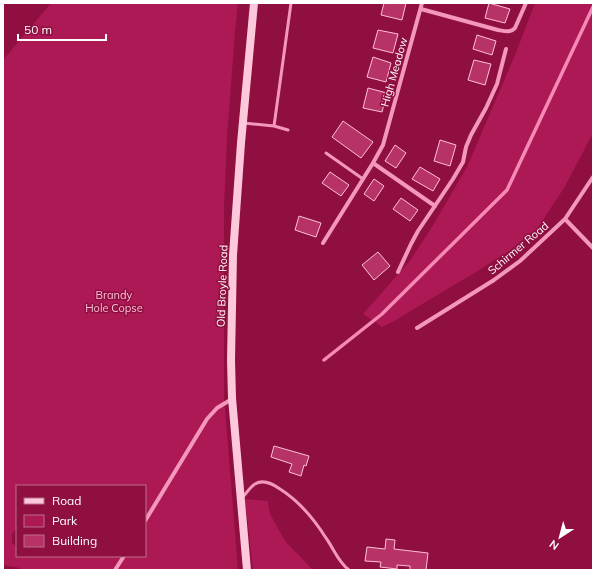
<svg xmlns="http://www.w3.org/2000/svg" width="596" height="573" font-family="Mulish,sans-serif">
  <style>
    .green { fill: #ac1954; fill-rule: evenodd }
    .lines { fill: none; stroke-linecap: round; stroke-linejoin: round }
    .stream { stroke: #f789b6; stroke-width: 3.5 }
    .building { fill: #b73367; stroke: #febfd8 }
    .service { stroke: #f398bc; stroke-width: 3 }
    .minor { stroke: #f398bc; stroke-width: 4 }
    .secondary { stroke: #fdc7dc; stroke-width: 8 }
    .labels { text-anchor: middle; dominant-baseline: central; stroke-width: 3; stroke-linejoin: round; paint-order: stroke }
    .street-label { font-size: 11px; fill: #fff; stroke: #8f0f40 }
    .park-label { font-size: 11px; fill: #febfd8; stroke: #8f0f40 }
  </style>
  <rect width="100%" height="100%" fill="#8f0f40"/>
  <path class="green" d="M51,3h187l-3,29 -8,105 -3,70v189l14,174h-216l-2,-2 -17,-3v-505zM17,486h128v70h-128v-9l-5,-4v-9l5,-6z
    M535,3h58v130l-29,55 -27,41 -28,22 -33,21 -47,28 -33,20 -14,7 -19,-13 46,-52 23,-35 35,-60 48,-112z
    M245,499l23,2 2,13 15,27 28,29h-60z"/>
  <g class="lines">
    <path class="stream" d="M324,360l58,-46 125,-124 86,-183"/>
  </g>
  <path class="building" d="M384,3h22l-4,17 -21,-5z
    M489,3l21,6 -5,14 -20,-5z
    M378,30l20,4 -5,19 -20,-5z
    M477,35l19,6 -4,14 -19,-6z
    M373,57l18,6 -5,19 -19,-5z
    M474,60l17,4 -6,21 -17,-5z
    M368,88l19,5 -5,19 -19,-4z
    M343,121l30,21 -12,16 -29,-21z
    M440,140l16,5 -6,21 -16,-5z
    M395,145l11,8 -10,15 -11,-7z
    M420,167l20,12 -7,12 -21,-12z
    M330,172l19,13 -8,11 -19,-13z
    M374,179l10,7 -10,15 -10,-7z
    M401,198l17,12 -8,11 -17,-12z
    M299,216l22,7 -5,14 -21,-7z
    M378,252l12,14 -16,14 -12,-15z
    M274,446l35,10 -3,10 -2,-1 -3,11 -12,-4 3,-8 -21,-7z
    M386,539l9,1 -1,9 34,4 -2,17h-16v-4l-13,-1v4l-17,-2 1,-5 -16,-1 2,-14 18,2z"/>
  <g class="lines">
    <path class="service" d="M243,123l31,3 14,4
      M274,126l17,-123
      M326,153l37,26
      M242,498c4,-4 8,-11 13,-14 8,-5 18,0 25,5 19,12 34,30 46,49 8,11 12,24 23,32"/>
    <path class="minor" d="M421,9l77,21c6,1 13,3 17,-2l11,-25
      M373,163l62,43
      M565,219l28,29
      M323,243l50,-80 10,-18 39,-142
      M398,272l13,-28 7,-13 35,-52 10,-17 3,-15 5,-12 15,-27 11,-24 9,-35
      M417,328l77,-48 26,-19 45,-42 28,-42
      M145,521l62,-102 10,-11 15,-9
      M115,570l9,-14"/>
    <path class="secondary" d="M247,570l-15,-172 -1,-38 2,-105 8,-112 13,-140"/>
  </g>
  <g class="labels">
    <g class="street-label">
      <text transform="translate(394 72) rotate(-74)">High Meadow</text>
      <text transform="translate(518 248) rotate(-40)">Schirmer Road</text>
      <text transform="translate(222 286) rotate(-88)">Old Broyle Road</text>
    </g>
    <g class="park-label">
      <text x="114" y="295">Brandy<tspan x="114" dy="13">Hole Copse</tspan></text>
    </g>
  </g>
  <rect width="596" height="573" fill="none" stroke="#ffffff" stroke-width="8"/>
  <rect x="16" y="485" width="130" height="72" fill="#8f0f40" stroke="#bc6f8c"/>
  <rect x="24" y="498" width="20" height="6" fill="#fdc7dc" stroke="#bc6f8c"/>
  <text x="52" y="505" font-size="12" fill="#ffffff">Road</text>
  <rect x="24" y="515" width="20" height="12" fill="#ac1954" stroke="#bc6f8c"/>
  <text x="52" y="525" font-size="12" fill="#ffffff">Park</text>
  <rect x="24" y="535" width="20" height="12" fill="#b73367" stroke="#bc6f8c"/>
  <text x="52" y="545" font-size="12" fill="#ffffff">Building</text>
  <g transform="translate(560 537) rotate(216)" stroke="#8f0f40" stroke-width="3" paint-order="stroke">
  <path d="M0-3L7 15L0 10L-7 15Z" fill="#ffffff"/>
  <text y="-6" font-size="11" font-weight="bold" text-anchor="middle" fill="#ffffff">N</text>
  </g>
  <path d="M18 34v6h88v-6" fill="none" stroke="#ffffff" stroke-width="2"/>
  <text x="24" y="34" font-size="12" fill="#ffffff" stroke="#8f0f40" stroke-width="3" paint-order="stroke">50 m</text>
</svg>
